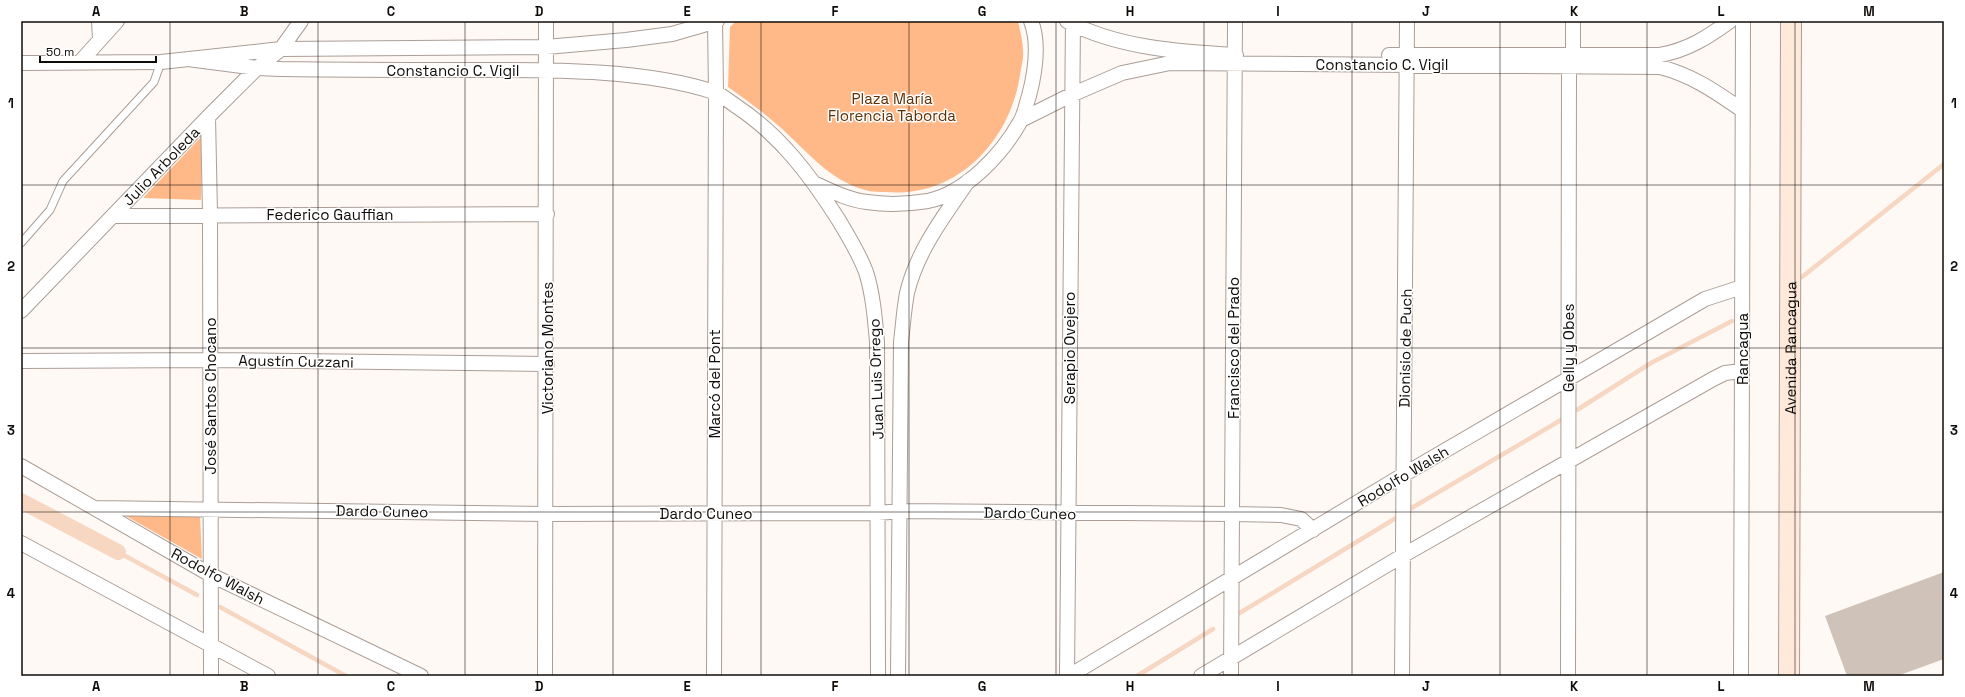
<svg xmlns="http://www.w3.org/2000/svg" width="1965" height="697" font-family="'Space Grotesk',sans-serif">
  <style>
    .green { fill: #ffb989 }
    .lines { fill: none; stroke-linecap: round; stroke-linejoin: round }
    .stream { stroke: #f7d7c2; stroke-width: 4.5 }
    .canal { stroke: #f7d7c2; stroke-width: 16 }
    .building { fill: #cfc2b9 }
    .lane-casing { stroke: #ab9e96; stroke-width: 9 }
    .street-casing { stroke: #ab9e96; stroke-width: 16 }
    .secondary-casing { stroke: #ab9e96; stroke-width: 22 }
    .lane { stroke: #fff; stroke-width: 7 }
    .street { stroke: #fff; stroke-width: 14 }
    .secondary { stroke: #fee9da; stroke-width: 20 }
    .grid { fill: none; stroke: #0f0b08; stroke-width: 1; stroke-opacity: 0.55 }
    .labels { text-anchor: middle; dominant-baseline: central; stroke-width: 3; stroke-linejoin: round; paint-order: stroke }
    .street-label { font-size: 15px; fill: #0f0b08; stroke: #fff }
    .park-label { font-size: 15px; fill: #5f2f04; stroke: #fff }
    .neatline { fill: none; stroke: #0f0b08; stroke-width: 1.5 }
    .grid-label { font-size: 13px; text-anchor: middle; font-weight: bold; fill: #0f0b08 }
  </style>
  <rect width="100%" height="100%" fill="#fef9f5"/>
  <path class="green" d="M736,21h282c2,10 5,20 5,30 1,7 -2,16 -3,24 -10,66 -63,123 -134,117 -6,0 -14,0 -21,-2 -36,-10 -57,-38 -84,-62 -16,-15 -35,-28 -53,-41l2,-60z
    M202,136l-1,64 -58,-2z
    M200,515l2,44 -76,-43z"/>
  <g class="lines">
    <path class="stream" d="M1802,277l142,-113
      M1577,410l74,-47 81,-42
      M1410,509l156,-92
      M118,552l79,43
      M220,607l126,69
      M1233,617l163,-99
      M1137,676l76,-47"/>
    <path class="canal" d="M21,501l97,51"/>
  </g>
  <path class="building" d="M1944,572v87l-47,17h-50l-22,-60z"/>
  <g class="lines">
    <g class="lane-casing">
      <path id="lane" d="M21,243l29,-33 13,-29 91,-99 7,-20"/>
    </g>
    <g class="street-casing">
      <path id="street" d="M99,21l1,18
        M1067,21c50,27 113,31 169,34
        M1389,55h271c28,-5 48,-18 70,-34
        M188,59l69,9 24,1c69,1 137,1 206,1 71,0 160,0 227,22 8,3 15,9 22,14 44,29 74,69 102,113 10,17 21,34 28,53 7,22 9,47 11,70l1,334
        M81,61l36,-40
        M21,63l140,-1 120,-13 265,-2 80,-7 46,-6 45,-13
        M208,117l2,97 1,462
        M1021,120l50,-25 51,-22 48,-10 490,4c32,8 56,25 82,43
        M816,184c17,8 33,16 51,18 20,3 42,2 61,-1 38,-8 74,-47 92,-79 5,-8 6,-18 9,-26 6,-23 11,-52 2,-75
        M114,216l433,-2
        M21,311l187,-194 49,-49 24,-19 20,-28
        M21,361l189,-1 337,4
        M21,466l190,109 210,101
        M95,508l451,6 332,-1 23,-2 331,3 49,1 20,4 12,11
        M21,543l247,133
        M545,676l1,-655
        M714,676l2,-584 -1,-71
        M898,676l3,-334c2,-17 3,-33 6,-49 10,-42 37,-77 61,-112
        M1067,676l6,-655
        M1069,676l334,-201 302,-176 37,-12
        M1201,676l201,-120 311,-177 12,-6 17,-2
        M1231,676l4,-655
        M1402,676l5,-655
        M1568,676l1,-610 4,-11v-34
        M1741,676l2,-655"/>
    </g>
    <g class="secondary-casing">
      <g id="secondary">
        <path id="s1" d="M1789,676l2,-655"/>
      </g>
    </g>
    <use href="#lane" class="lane"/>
    <use href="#street" class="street"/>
    <use href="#secondary" class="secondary"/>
  </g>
  <path class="grid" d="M170,21v655M318,21v655M465,21v655M613,21v655M761,21v655M909,21v655M1056,21v655M1204,21v655M1352,21v655M1500,21v655M1647,21v655M1795,21v655M21,185h1923M21,348h1923M21,512h1923"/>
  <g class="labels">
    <g class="street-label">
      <text x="1382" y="64">Constancio C. Vigil</text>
      <text x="453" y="70">Constancio C. Vigil</text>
      <text transform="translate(161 166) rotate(-46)">Julio Arboleda</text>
      <text x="330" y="214">Federico Gauffian</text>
      <text transform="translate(547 348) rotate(-90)">Victoriano Montes</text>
      <text transform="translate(1069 348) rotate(-90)">Serapio Ovejero</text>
      <text transform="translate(1233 348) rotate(-90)">Francisco del Prado</text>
      <text transform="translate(1405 348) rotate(-89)">Dionisio de Puch</text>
      <text transform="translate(1568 348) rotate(-90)">Gelly y Obes</text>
      <text stroke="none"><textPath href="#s1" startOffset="328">Avenida Rancagua</textPath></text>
      <text transform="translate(1742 349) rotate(-90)">Rancagua</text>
      <text transform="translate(296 361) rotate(1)">Agustín Cuzzani</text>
      <text transform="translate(876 379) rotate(-92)">Juan Luis Orrego</text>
      <text transform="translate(714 384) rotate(-90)">Marcó del Pont</text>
      <text transform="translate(210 396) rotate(-90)">José Santos Chocano</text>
      <text transform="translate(1403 476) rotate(-31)">Rodolfo Walsh</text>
      <text transform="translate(382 511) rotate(1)">Dardo Cuneo</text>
      <text x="706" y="513">Dardo Cuneo</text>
      <text transform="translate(1030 513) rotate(1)">Dardo Cuneo</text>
      <text transform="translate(218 576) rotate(28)">Rodolfo Walsh</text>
    </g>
    <g class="park-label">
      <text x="892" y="98">Plaza María<tspan x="892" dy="17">Florencia Taborda</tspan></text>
    </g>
  </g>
  <rect width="1965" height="697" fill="none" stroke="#ffffff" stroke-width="44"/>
  <path d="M40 56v6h116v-6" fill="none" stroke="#0f0b08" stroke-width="2"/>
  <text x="46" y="56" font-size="12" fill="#0f0b08" stroke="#ffffff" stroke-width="3" paint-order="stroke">50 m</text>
  <rect x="22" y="22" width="1921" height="653" class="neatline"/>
  <g class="grid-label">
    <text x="96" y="16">A</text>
    <text x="244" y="16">B</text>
    <text x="391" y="16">C</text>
    <text x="539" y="16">D</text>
    <text x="687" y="16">E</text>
    <text x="835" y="16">F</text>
    <text x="982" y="16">G</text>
    <text x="1130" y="16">H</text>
    <text x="1278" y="16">I</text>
    <text x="1426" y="16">J</text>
    <text x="1574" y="16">K</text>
    <text x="1721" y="16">L</text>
    <text x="1869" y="16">M</text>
    <text x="11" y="108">1</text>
    <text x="1954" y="108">1</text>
    <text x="11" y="271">2</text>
    <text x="1954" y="271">2</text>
    <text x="11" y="435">3</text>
    <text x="1954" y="435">3</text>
    <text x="11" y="598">4</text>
    <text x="1954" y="598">4</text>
    <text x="96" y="691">A</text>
    <text x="244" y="691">B</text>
    <text x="391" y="691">C</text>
    <text x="539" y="691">D</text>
    <text x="687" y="691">E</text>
    <text x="835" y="691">F</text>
    <text x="982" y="691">G</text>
    <text x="1130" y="691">H</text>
    <text x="1278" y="691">I</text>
    <text x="1426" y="691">J</text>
    <text x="1574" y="691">K</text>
    <text x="1721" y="691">L</text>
    <text x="1869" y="691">M</text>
  </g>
</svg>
